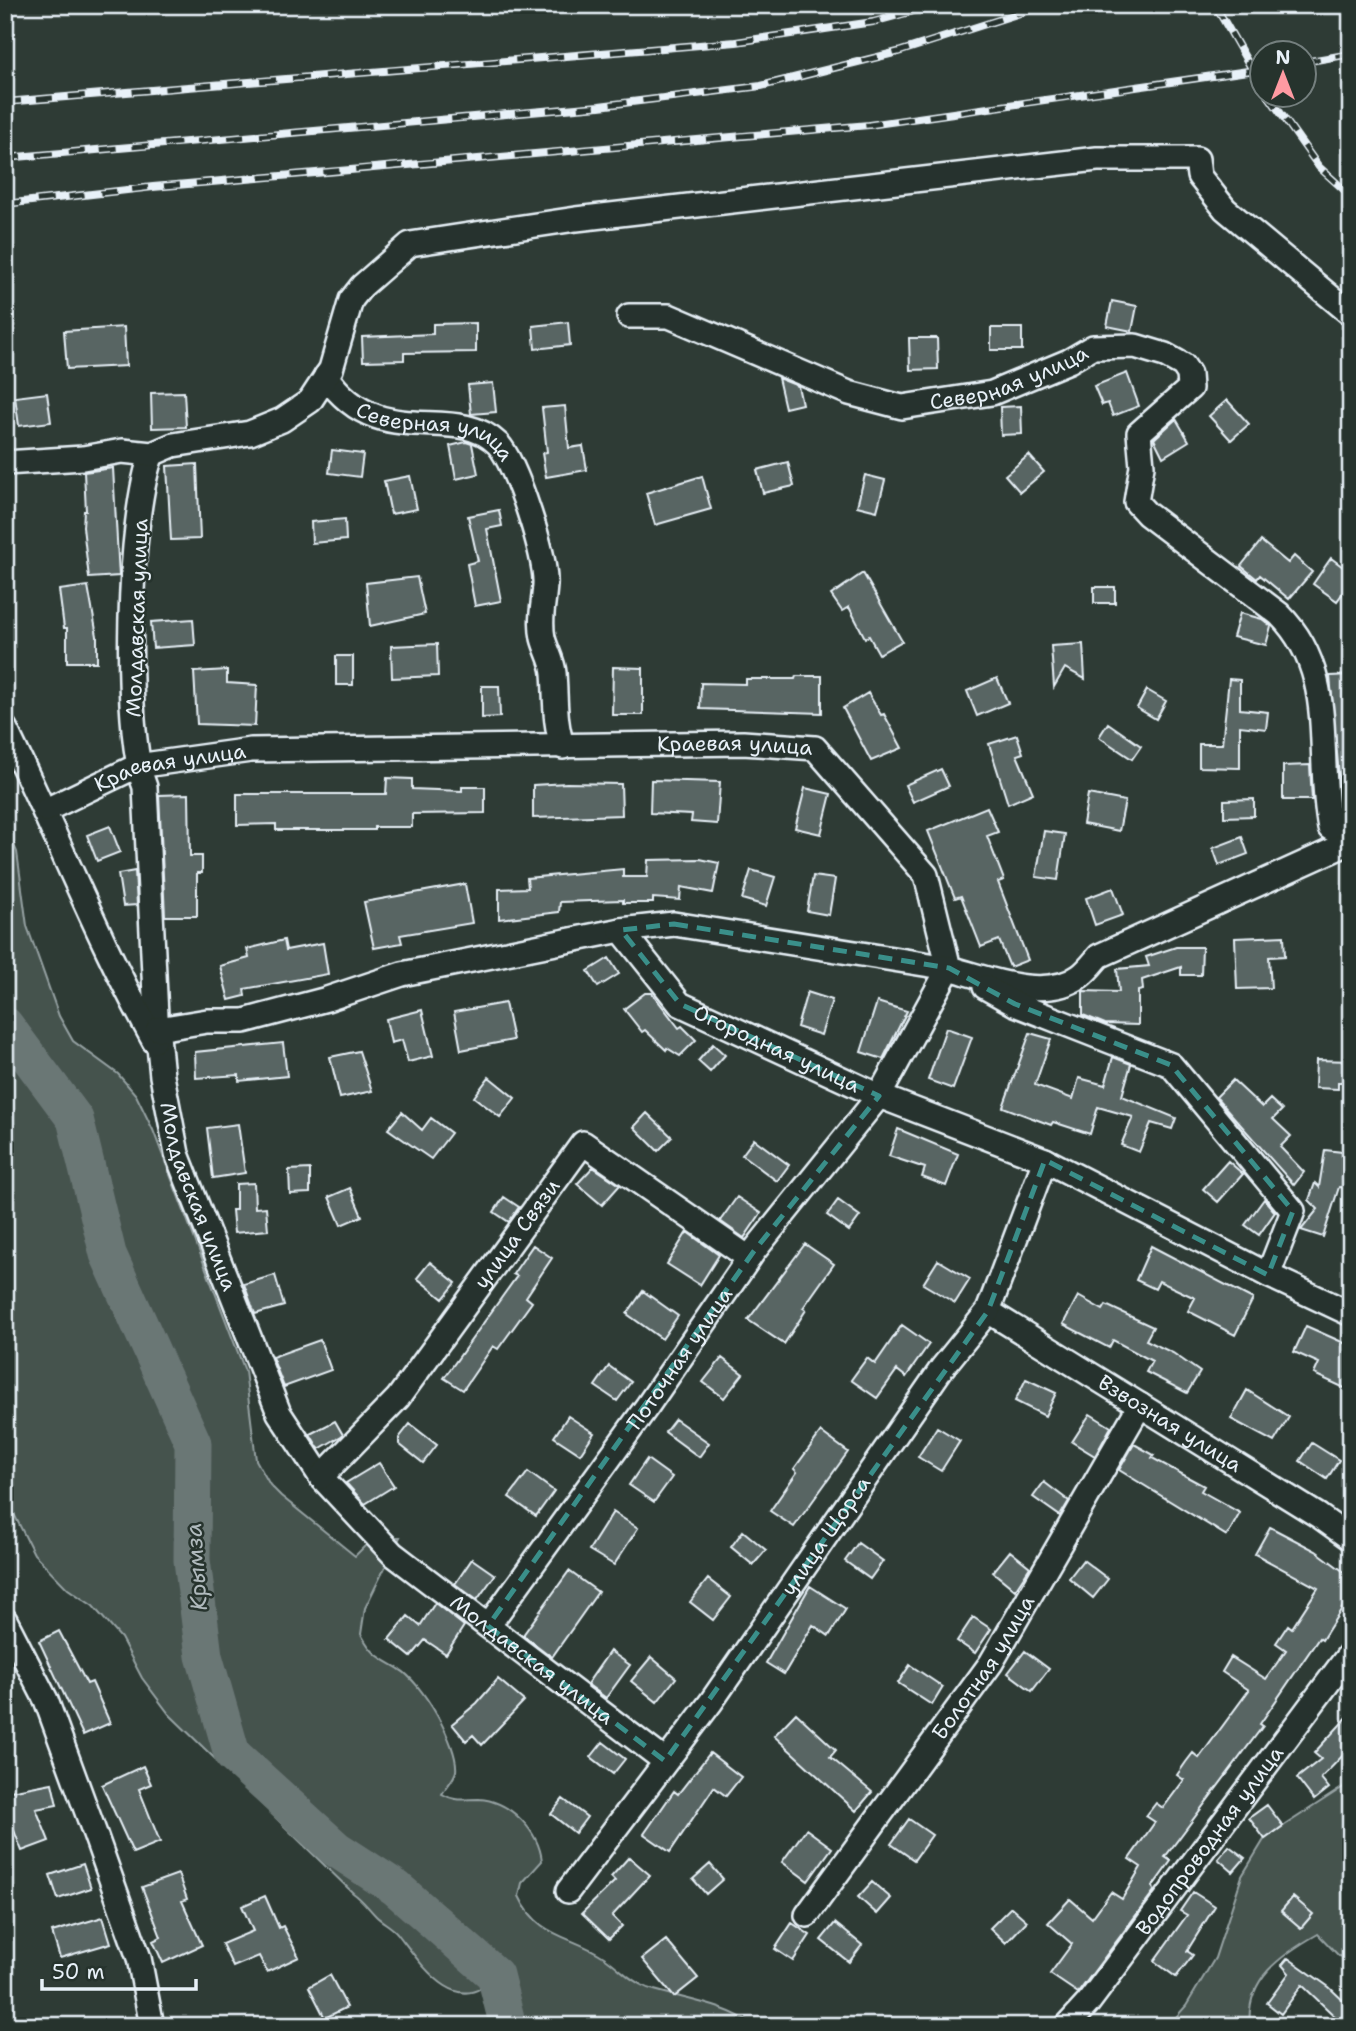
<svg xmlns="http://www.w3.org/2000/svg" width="1356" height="2031" font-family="'Shantell Sans',sans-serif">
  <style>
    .green { fill: #45524e; stroke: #96a2a3; stroke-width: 2 }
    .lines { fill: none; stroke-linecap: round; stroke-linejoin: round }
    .river { stroke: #6b7775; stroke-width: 37 }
    .building { fill: #596563; stroke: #e8f1f8; stroke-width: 2 }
    .street-casing { stroke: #e8f1f8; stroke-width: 28 }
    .street { stroke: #26332d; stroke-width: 23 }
    .rail-casing { stroke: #e8f1f8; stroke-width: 8 }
    .rail { stroke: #26332d; stroke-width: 5; stroke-dasharray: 16; stroke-linecap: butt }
    .marked { fill: none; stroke: #3a8f8a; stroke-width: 5; stroke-dasharray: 14 9; stroke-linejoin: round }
    .labels { text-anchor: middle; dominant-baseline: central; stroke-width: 5; stroke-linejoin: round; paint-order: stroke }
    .street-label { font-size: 21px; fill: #e8f1f8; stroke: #26332d }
    .water-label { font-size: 23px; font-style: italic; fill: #b0babd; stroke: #26332d }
  </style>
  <rect width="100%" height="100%" fill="#2e3b35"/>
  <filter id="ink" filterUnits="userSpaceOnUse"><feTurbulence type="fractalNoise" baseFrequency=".0143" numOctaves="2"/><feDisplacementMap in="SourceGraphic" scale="14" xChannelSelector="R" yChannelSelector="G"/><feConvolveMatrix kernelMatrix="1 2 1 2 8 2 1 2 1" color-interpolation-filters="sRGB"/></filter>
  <g filter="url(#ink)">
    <path class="green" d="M5,825l12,27 10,74 32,90 14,25 45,33 18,21 17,35 92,241 11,89 14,25 11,11 74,60 19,-19h26l-35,71 -4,26c12,22 18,23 38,35 22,12 60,77 57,102 -1,7 -10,16 -14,23 14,8 22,5 37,5 32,2 60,33 63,62l-20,22 -3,13c19,42 52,39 85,61 16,11 26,24 44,31 37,12 75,15 107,38h-229l-18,-51h-13c-37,48 -76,-14 -98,-42 -6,-7 -15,-11 -21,-17 -8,-8 -13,-16 -23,-23l-184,-179 -27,-36 -21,-40 -28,-32 -25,-17 -34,-35 -29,-58z
      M1351,1782v176l-12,-2 -21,-22c-37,21 -73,45 -68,92h-82l18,-20 29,-48 27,-82 23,-38z"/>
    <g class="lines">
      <path class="river" d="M5,1025l70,94 33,135 85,189 -1,117 12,96 28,98 104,95 60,39 99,87 13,51"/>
    </g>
    <path class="building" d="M1112,301l25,5 -5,25 -25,-5z
      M568,322l2,23 -35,4 -2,-23z
      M476,323v29l-72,1v7l-41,1 -1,-24 71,-3v-10z
      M124,327l2,39 -59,3 -3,-38z
      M991,328h31v22h-31z
      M909,338h28l1,31 -28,1z
      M1127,373l12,33 -26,10 -5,-13 -6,2 -8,-19z
      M778,378l20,8 4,18 -17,4z
      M493,383l3,29 -25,2 -3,-29z
      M184,392l2,35 -34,1 -1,-35z
      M47,393l4,29 -32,4 -4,-29z
      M1227,400l22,24 -18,16 -22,-24z
      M565,406l4,42 14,-2 4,24 -41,7 -4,-24 5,-1 -5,-44z
      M1021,406l1,28 -21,1 -1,-28z
      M1176,419l13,22 -26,16 -9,-18z
      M466,442l6,2 6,30 -22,5 -6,-33z
      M332,450l31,4 -3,23 -31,-4z
      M1029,455l15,17 -24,20 -15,-17z
      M788,462l6,24 -31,7 -6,-23z
      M197,464l3,75 -29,1 -4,-74z
      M113,468l6,108 -30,2 -6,-51 1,-16h2l-2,-39z
      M865,475l20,5 -8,31 -20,-5z
      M410,476l7,33 -26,5 -7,-33z
      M702,476l9,33 -56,16 -9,-32z
      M499,510l3,16 -15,3 14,72 -26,5 -8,-42 11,-3 -10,-45z
      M345,519l1,21 -34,3 -1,-21z
      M1261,541l27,22 6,-7 18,16 -23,27 -29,-24 -3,4 -16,-13z
      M1331,558l20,15v9l-14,19 -24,-17z
      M863,573l39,68 -23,13 -10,-18 -4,2 -16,-31 -7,4 -11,-16z
      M417,577l8,37 -55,12 -4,-43z
      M88,586l9,50v26h-30v-34h-3l-5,-38z
      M1094,587h21v16h-21z
      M1240,613l22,6 9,7 -5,19 -33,-8z
      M193,619l2,26 -42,3 -2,-26z
      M437,644l1,32 -46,2 -1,-32z
      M1083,644l2,35 -20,-11 -11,19 -3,-41z
      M336,656h17v29h-17z
      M613,667l30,1v47h-31z
      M227,670v13l30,2 -2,41 -58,-2 -3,-52z
      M1351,675l-3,22 3,127 -8,-5 -13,-143z
      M796,676h26v37l-122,-4 1,-26 45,1v-5h49z
      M997,678l11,25 -31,13 -10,-25z
      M1229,679l11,1v29l28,3 -2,17 -26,-3v42l-41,-1v-23h23z
      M482,686h17l1,31 -18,1z
      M1147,690l19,11 -10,18 -19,-11z
      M868,693l13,22 3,-1 18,34 -31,13 -28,-53z
      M1108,723l33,23 -9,13 -33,-22z
      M1017,735l6,18 -6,2 16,38 -25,11 -19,-60z
      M1310,765l2,35h-29v-34z
      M941,769l8,17 -36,16 -8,-17z
      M387,778l25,1v10l50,2v-4h23v26l-73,1v13h-38v3h-98v-6l-39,1v-31h149z
      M651,780l69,2 -3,42 -26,-2 1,-7 -42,-2z
      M567,783l54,1 1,31 -89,3v-33z
      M805,788l26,6 -10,40 -26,-6z
      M189,794l1,62h12v17h-5v43h-32l-6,-121z
      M1088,794l37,7 -6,30 -36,-7z
      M1254,799v17l-30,1v-17z
      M987,807l11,25 -11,4 17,44 -6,2 30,78 -18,7 -11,-27 -18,7 -20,-51 -6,2 -27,-67z
      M110,826l10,26 -23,9 -10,-26z
      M1044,831l21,3 -7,46 -22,-3z
      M1242,837l6,17 -29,11 -6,-17z
      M700,859l19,4 -6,30 -32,-6 -1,13 -27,-2v5h-30v-3l-63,2 -1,10 -60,7v-30l29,-1 -1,-10 96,-9v8h24l1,-17z
      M751,870l24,7 -9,29 -24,-7z
      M135,871l2,34 -14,1 -5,-32z
      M813,876l22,3 -6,36 -22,-4z
      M465,884l7,39 -72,12 2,8 -28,5 -10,-46z
      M1113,888l10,27 -28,10 -9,-27z
      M1284,936l1,20 -16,1 2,31 -34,1 -2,-51z
      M284,940l2,10 37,-7 5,31 -84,15 1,7 -16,4 -9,-34 29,-8 -2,-9z
      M1176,947h26l-1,28h-20v-8l-39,13 1,10 -5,1v34l-33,-1 -22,-9v-24l36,1 -2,-23 32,-3 -3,-9z
      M609,958l10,16 -21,13 -10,-16z
      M807,992l25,8 -11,35 -24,-8z
      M645,993h7l27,35 3,-2 14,14 -16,16 -13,-8 -1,2 -21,-20 -3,2 -18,-23z
      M877,1002l30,9 -24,48 -22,-7z
      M505,1003l8,37 -52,10 -7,-38z
      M422,1010l11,46 -25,6 -6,-22 -11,3 -5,-24z
      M946,1028l26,9 -19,52 -25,-9z
      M1030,1033l21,6 -16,46 38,14 6,-21 26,7 8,-28 18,7 -9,32 54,22 -4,11 -21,-6 -12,29 -18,-7 12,-28 -35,-10 -8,27 -37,-12 -2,3 -48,-18z
      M283,1043l4,33 -48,5v-6l-43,3 -1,-26z
      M713,1044l12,11 -15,17 -12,-11z
      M359,1051l13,40 -32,7 -10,-41z
      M1316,1060l35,1v21h-13v7l-23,-1z
      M489,1077l26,21 -15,19 -26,-20z
      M1233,1080l29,27 8,-8 12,11 -9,9 18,17 -11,11 24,25 -10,13 -78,-88z
      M402,1112l20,18 9,-12 20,15 -20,26 -43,-30z
      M647,1113l25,24 -14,14 -24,-24z
      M238,1124l7,49 -32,5 -6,-50z
      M898,1129l60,25 -12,32 -24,-9 3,-9 -36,-12z
      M754,1139l35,26 -12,16 -35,-26z
      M1325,1150l26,3v35l-12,-1 -16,50 -22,-7 17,-21 -9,-9 6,-17 4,4z
      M1228,1161l15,13 -25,28 -15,-13z
      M593,1167l27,18 -18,20 -25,-21z
      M310,1169v24l-20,1 -1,-24z
      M254,1183l1,25 11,-1 2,23 -34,3 -2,-23h4v-26z
      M350,1188l12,28 -21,9 -12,-28z
      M504,1197l15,10 -10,15 -15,-10z
      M737,1197l24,16 -17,25 -24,-17z
      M1264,1199l11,13 -16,23 -14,-10z
      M838,1200l22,16 -11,15 -22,-16z
      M687,1232l32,23 -19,30 -33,-21z
      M805,1244l29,20 -31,44 3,2 -22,34 -36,-24z
      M533,1245l19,13 -26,39 6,5 -34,47 -5,-3 -30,44 -19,-12 73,-102 -4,-2z
      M1151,1246l102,53 -18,36 -47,-24 7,-13 -36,-17 -4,8 -19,-9z
      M938,1260l32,19 -15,24 -32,-19z
      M430,1262l26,21 -13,16 -26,-21z
      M275,1275l9,31 -29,8 -11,-30z
      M643,1291l35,25 -16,23 -35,-25z
      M1078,1296l25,14 3,-5 47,22 -7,13 27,13 27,19 -13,21 -41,-21 6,-11 -39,-21 -4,8 -46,-24z
      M902,1325l27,19 -23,33 -9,-7 -20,28 -26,-18 16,-22 8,6z
      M1306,1326l45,20v45l-37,-17 5,-11 -25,-11z
      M320,1340l11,30 -47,17 -12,-30z
      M722,1358l21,16 -19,24 -21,-16z
      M609,1366l22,16 -14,19 -22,-15z
      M1026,1379l30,14 -11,23 -30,-15z
      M1247,1390l42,27 -15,25 -43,-23z
      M1090,1414l21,13 -16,29 -23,-14z
      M568,1416l26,17 -14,21 -26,-17z
      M675,1419l34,24 -10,14 -34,-25z
      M335,1421l8,14 -24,14 -9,-15z
      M410,1424l27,21 -14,18 -24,-19v-6z
      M937,1427l23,14 -19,30 -23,-14z
      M821,1432l27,20 -54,75 -24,-16 27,-39 -3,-3z
      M1312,1443l27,17 -12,19 -27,-18z
      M1134,1444l20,11 -2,3 52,28 -3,5 39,22 -13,23 -108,-66z
      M647,1459l25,18 -18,25 -25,-17z
      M379,1463l15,23 -29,18 -19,-21z
      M528,1472l26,19 -18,25 -27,-19z
      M1044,1482l25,19 -9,15 -27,-19z
      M613,1512l25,16 -24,37 -25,-15z
      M1270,1527l46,24 35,26v17l-29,46 -3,-2 -59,86 3,2 -98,131 6,4 -18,25 1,5 -76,102 -28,-19 22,-30 -24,-21 22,-24 22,19 19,-26 11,7 19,-32 -12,-8 26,-37 -9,-6 10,-13 7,5 21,-28 -7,-5 9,-13 7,-9 6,5 50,-68 -27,-18 9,-15 35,22 20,-29 -10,-7 12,-18 4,3 26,-40 -63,-34z
      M743,1531l23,19 -13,15 -22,-18z
      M858,1543l25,18 -13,18 -25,-18z
      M1010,1551l20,16 -15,23 -22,-18z
      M472,1559l23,16 -18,25 -22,-16z
      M1083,1560l25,19 -15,19 -24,-20z
      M569,1571l29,21 -46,65 -29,-22z
      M708,1579l23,18 -18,23 -23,-18z
      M810,1586l36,23 -17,27 -16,-11 -29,49 -18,-11z
      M435,1603l29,23 -18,28 -21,-14 -14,17 -22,-18 19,-23 12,10z
      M973,1617l18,12 -16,24 -18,-12z
      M59,1631l28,53 5,-2 18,41 -27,12 -44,-94z
      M610,1651l20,14 -24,33 -19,-14z
      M1025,1651l24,18 -17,22 -24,-18z
      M651,1657l25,21 -19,24 -26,-21z
      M910,1665l33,22 -11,18 -34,-22z
      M498,1679l26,22 -42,44 -9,-10 -7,6 -14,-17 25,-21z
      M796,1713l40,37 -6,7 42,35 -16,19 -82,-75z
      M1351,1713v34l-30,31 8,10 -15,12 -17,-22 24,-19 -7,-6z
      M603,1742l22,17 -12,15 -22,-17z
      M710,1753l31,24 -15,19 -12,-9 -44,65 -26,-18 30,-43 4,3z
      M143,1766l8,18 -12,5 21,53 -27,11 -31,-68z
      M52,1783l5,22 -21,4 13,32 -27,10 -12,-31 -5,-28z
      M563,1799l24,18 -12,16 -24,-19z
      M1267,1805l16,21 -18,13 -16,-21z
      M909,1819l23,16 -18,25 -23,-16z
      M806,1829l26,19 -24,33 -26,-19z
      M1229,1846l16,12 -12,14 -15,-13z
      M629,1857l21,18 -38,41 10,10 -13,13 -27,-26 33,-32 -4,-4z
      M83,1864l8,24 -33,11 -8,-24z
      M710,1864l13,15 -17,15 -13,-15z
      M178,1874l9,25 -5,2 20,44 -39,18 -10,-22 8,-4 -19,-50z
      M872,1882l19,16 -14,16 -19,-17z
      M1193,1892l22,14 -28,45 6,4 -17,22 -22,-16 33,-46 -7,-4z
      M265,1896l14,32 4,-2 16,31 -32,15 -8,-16 -26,11 -11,-23 31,-13 -11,-25z
      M1293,1897l20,17 -12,14 -20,-17z
      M1011,1907l16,14 -21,22 -16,-15z
      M103,1917l8,26 -51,15 -8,-26z
      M792,1923l18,12 -17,26 -18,-12z
      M835,1923l27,22 -13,17 -28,-22z
      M666,1940l32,38 -24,19 -32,-38z
      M1288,1958l41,29 22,21v18h-6l-43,-41 -21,29 -14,-11 22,-30 -7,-8z
      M330,1975l17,32 -22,11 -16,-31z"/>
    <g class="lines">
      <g class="street-casing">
        <g id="street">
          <path id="s1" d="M629,316h40l180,77 53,14 90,-14 77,-32 24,-14 42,-1 30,9 18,10 6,9 1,14 -51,45 3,33 -6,36 11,12 132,100c60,60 36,138 51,214l21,12"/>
          <path id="s2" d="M326,376c54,79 127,24 172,68 18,19 49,114 47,141 -1,18 -6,34 -2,53 3,12 10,23 11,35 2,25 0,51 9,74"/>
          <path id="s3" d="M152,454c-24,59 -30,275 -7,333l11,229 6,60 15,78 102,259 42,64 72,77 272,207"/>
          <path d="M5,463l78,-5 39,-7 30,3 21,-9 77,-12 32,-13 28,-19 21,-32 20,-69 11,-14 48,-42 166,-25 521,-60h100l2,17 26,33 126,105"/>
          <path d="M5,728c51,104 93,212 149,313"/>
          <path id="s4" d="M46,810l91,-44 114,-16 492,-7 72,5 111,127 23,93c37,10 96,34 131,8 7,-5 13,-13 19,-20l252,-114"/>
          <path d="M985,987l30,17 156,61 122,146 -25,64"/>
          <path id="s5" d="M158,1029l49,-8h37l83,-22 75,-25 219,-44 59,74 199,92 166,64 223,115 83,39"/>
          <path id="s6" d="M988,1311l331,205 32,23"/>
          <path id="s7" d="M321,1477l77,-79 185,-255 166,115"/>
          <path d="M5,1620l41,80 49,134 44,124 13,68"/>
          <path id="s8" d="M488,1626l160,-221 106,-154 125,-155 70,-128 -275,-44 -53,6"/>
          <path id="s9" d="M568,1891l143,-189 231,-334 46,-57 57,-151"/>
          <path id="s10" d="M807,1915l184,-252 149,-258"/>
          <path id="s11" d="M1067,2026l21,-23 263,-351"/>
        </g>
      </g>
      <use href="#street" class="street"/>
      <g class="rail-casing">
        <path id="rail" d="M1215,5l47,82
          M1304,62l47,-8
          M1267,94l52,73 32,29
          M5,102l731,-60 137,-20 63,-17
          M5,158l594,-52 162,-20 137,-34 147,-47
          M5,204l148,-17 716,-62 393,-56"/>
      </g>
      <use href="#rail" class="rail"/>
    </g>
  </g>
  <path class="marked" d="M674,924l275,44 66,36 156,61 122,146 -25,64 -223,-115 -57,151 -323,450 -177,-135 266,-375 125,-155 -199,-92 -59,-74z"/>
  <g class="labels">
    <g class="street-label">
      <text stroke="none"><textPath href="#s1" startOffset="402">Северная улица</textPath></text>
      <text stroke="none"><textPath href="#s2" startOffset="128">Северная улица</textPath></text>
      <text transform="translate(137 618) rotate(-88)">Молдавская улица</text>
      <text stroke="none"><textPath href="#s4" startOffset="700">Краевая улица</textPath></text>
      <text stroke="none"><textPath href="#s4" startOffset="133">Краевая улица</textPath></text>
      <text stroke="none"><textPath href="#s5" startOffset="676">Огородная улица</textPath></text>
      <text stroke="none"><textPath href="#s3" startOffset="752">Молдавская улица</textPath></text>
      <text stroke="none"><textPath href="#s7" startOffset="313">улица Связи</textPath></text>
      <text stroke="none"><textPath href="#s8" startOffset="329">Поточная улица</textPath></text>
      <text stroke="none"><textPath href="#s6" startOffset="214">Взвозная улица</textPath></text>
      <text stroke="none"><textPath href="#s9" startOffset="439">улица Щорса</textPath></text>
      <text stroke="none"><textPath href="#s3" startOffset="1340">Молдавская улица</textPath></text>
      <text stroke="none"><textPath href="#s10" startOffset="304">Болотная улица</textPath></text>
      <text stroke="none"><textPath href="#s11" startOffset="234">Водопроводная улица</textPath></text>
    </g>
    <g class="water-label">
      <text transform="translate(196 1567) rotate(-94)">Крымза</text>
    </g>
  </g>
  <rect width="1356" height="2031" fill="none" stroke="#26332d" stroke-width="28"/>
  <rect x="14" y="14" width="1328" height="2003" fill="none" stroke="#e8f1f8" stroke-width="2.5" filter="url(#ink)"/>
  <g transform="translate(1283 74)"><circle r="33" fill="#26332d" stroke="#747f7e" stroke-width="2"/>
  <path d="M0-5L12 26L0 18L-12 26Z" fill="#ff9aa2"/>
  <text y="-10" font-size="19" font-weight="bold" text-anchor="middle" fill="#e8f1f8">N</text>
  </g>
  <path d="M42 1979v10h154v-10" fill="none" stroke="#e8f1f8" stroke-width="3.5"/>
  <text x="52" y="1979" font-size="21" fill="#e8f1f8" stroke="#26332d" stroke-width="5" paint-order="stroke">50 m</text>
</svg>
